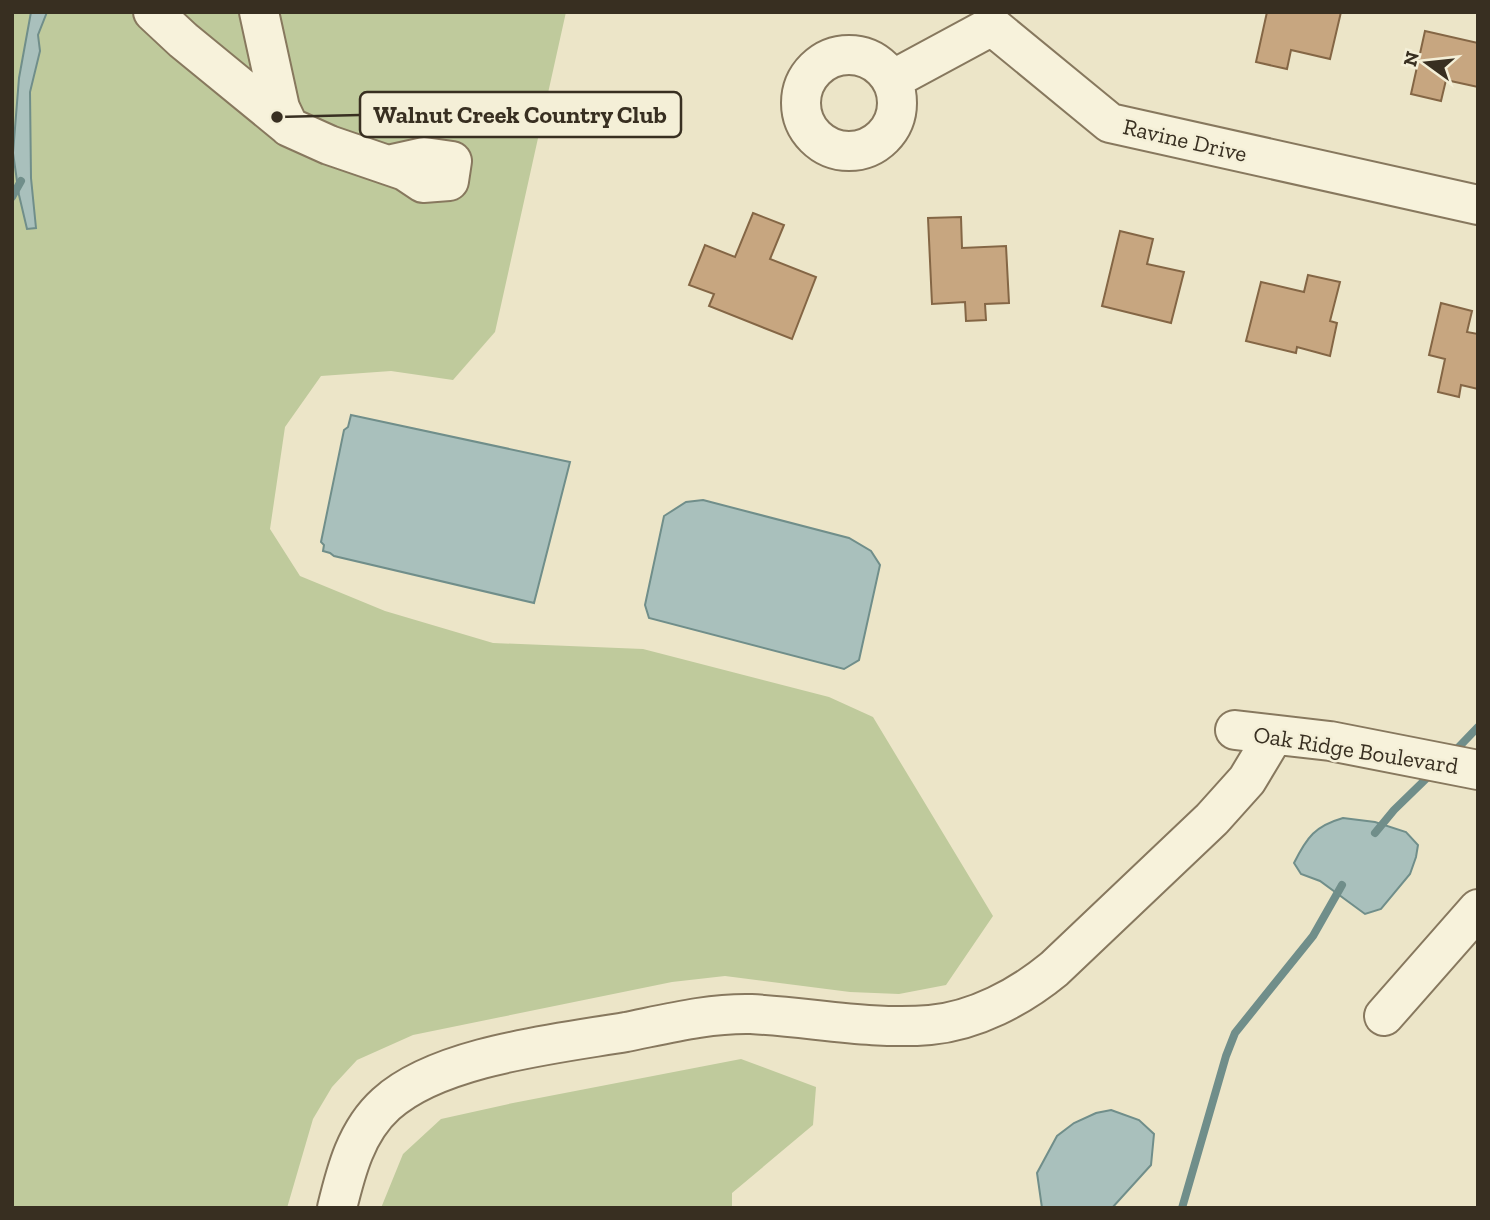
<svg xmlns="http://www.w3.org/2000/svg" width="1490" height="1220" font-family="'Zilla Slab',serif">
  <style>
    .green { fill: #bfca9c }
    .water { fill: #a9c0bc; stroke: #708e8a; stroke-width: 2 }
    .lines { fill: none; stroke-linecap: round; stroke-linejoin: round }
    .stream { stroke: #708e8a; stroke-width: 8 }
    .building { fill: #c7a680; stroke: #846645; stroke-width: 2 }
    .minor-casing { stroke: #87785e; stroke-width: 42 }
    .minor { stroke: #f7f2db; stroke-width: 38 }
    .labels { text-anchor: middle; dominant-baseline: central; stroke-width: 5; stroke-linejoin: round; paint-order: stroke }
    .street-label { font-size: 23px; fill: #382f21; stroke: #f4efd7 }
    .leader { fill: none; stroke: #382f21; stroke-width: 2.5 }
    .callout-dot { fill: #382f21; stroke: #f4efd7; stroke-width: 2.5 }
    .callout { fill: #f4efd7; stroke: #382f21; stroke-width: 2.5 }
    .callout-label { font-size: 24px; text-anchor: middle; font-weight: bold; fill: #382f21 }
  </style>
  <rect width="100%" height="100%" fill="#ece5c8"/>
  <path class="green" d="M12,12h554l-71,320 -42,48 -62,-9 -70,5 -36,51 -15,102 30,47 85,35 108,32 150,6 186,48 44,20 120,199 -47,69 -47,9 -49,-2 -125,-16 -53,6 -259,53 -56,25 -25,27 -19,32 -26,89h-275z
    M741,1059l75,28 -3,38 -81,68v15h-351l22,-54 38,-35 72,-16z"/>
  <path class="water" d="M31,12h16l-9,23 2,16 -10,41 1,86 5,50 -9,1 -8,-34 -6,-42 6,-75z
    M351,415l219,47 -36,141 -200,-47 -4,-3 -7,-2 1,-6 -3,-3 23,-112 4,-3z
    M703,500l146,38 22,13 9,14 -21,95 -15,9 -195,-51 -4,-13 19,-89 22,-14z
    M1343,818l32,4 31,10 12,13 -2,12 -6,17 -29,35 -16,5 -45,-33 -19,-7 -7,-11c13,-26 21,-37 49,-45z
    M1111,1110l28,10 15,14 -3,31 -39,43h-70l-5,-35 20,-37 17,-13 22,-10z"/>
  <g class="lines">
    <path class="stream" d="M12,197l9,-16
      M1453,753l25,-26
      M1375,833l19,-23 37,-36
      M1182,1208l44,-152 9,-23 78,-97 29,-51"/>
  </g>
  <path class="building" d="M1267,12h74l-11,47 -39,-9 -4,19 -31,-7z
    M1425,31l53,12v44l-32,-7 -5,21 -30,-7z
    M753,213l31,12 -14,34 46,18 -24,62 -83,-33 5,-12 -25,-9 16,-40 30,12z
    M961,217l1,31 44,-2 3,57 -24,1 1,16 -20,1 -1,-19 -33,2 -4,-86z
    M1120,231l33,8 -6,25 37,8 -13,51 -69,-17z
    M1308,275l32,7 -10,39 7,2 -7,33 -33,-9 -1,6 -50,-12 15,-59 43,10z
    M1441,303l31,8 -5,21 11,2v55l-17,-4 -2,12 -21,-5 7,-33 -16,-4z"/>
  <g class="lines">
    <g class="minor-casing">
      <path id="minor" d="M153,12l30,28 105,86
        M259,12l21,96 9,19 40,18 76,26 18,12 26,-2 3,-20 -28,-4 -36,8
        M992,26l118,97 368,82
        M801 103a48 48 0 1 1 96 0a48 48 0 1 1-96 0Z
        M892,80l100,-54
        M1235,730l95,11 148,29
        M1384,1016l94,-107
        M337,1208c9,-37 19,-77 49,-104 53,-48 169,-60 240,-72 40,-8 83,-19 125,-18 60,3 120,16 179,11 45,-4 90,-28 124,-56l158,-150 35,-39 27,-45"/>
    </g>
    <use href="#minor" class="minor"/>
  </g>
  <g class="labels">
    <g class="street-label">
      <text transform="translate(1185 140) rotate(13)">Ravine Drive</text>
      <text transform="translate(1356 750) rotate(9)">Oak Ridge Boulevard</text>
    </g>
  </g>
  <path class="leader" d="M277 117L360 115"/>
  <circle class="callout-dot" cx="277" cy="117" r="7"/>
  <rect class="callout" x="360" y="92" width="321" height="45" rx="7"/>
  <g class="callout-label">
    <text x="520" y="123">Walnut Creek Country Club</text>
  </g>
  <rect width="1490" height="1220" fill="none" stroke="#382f21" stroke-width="28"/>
  <g transform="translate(1427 63) rotate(285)" stroke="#f4efd7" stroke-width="5" paint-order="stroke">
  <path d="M0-5L12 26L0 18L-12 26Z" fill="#382f21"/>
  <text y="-10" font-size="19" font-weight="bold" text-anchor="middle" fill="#382f21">N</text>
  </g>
</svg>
